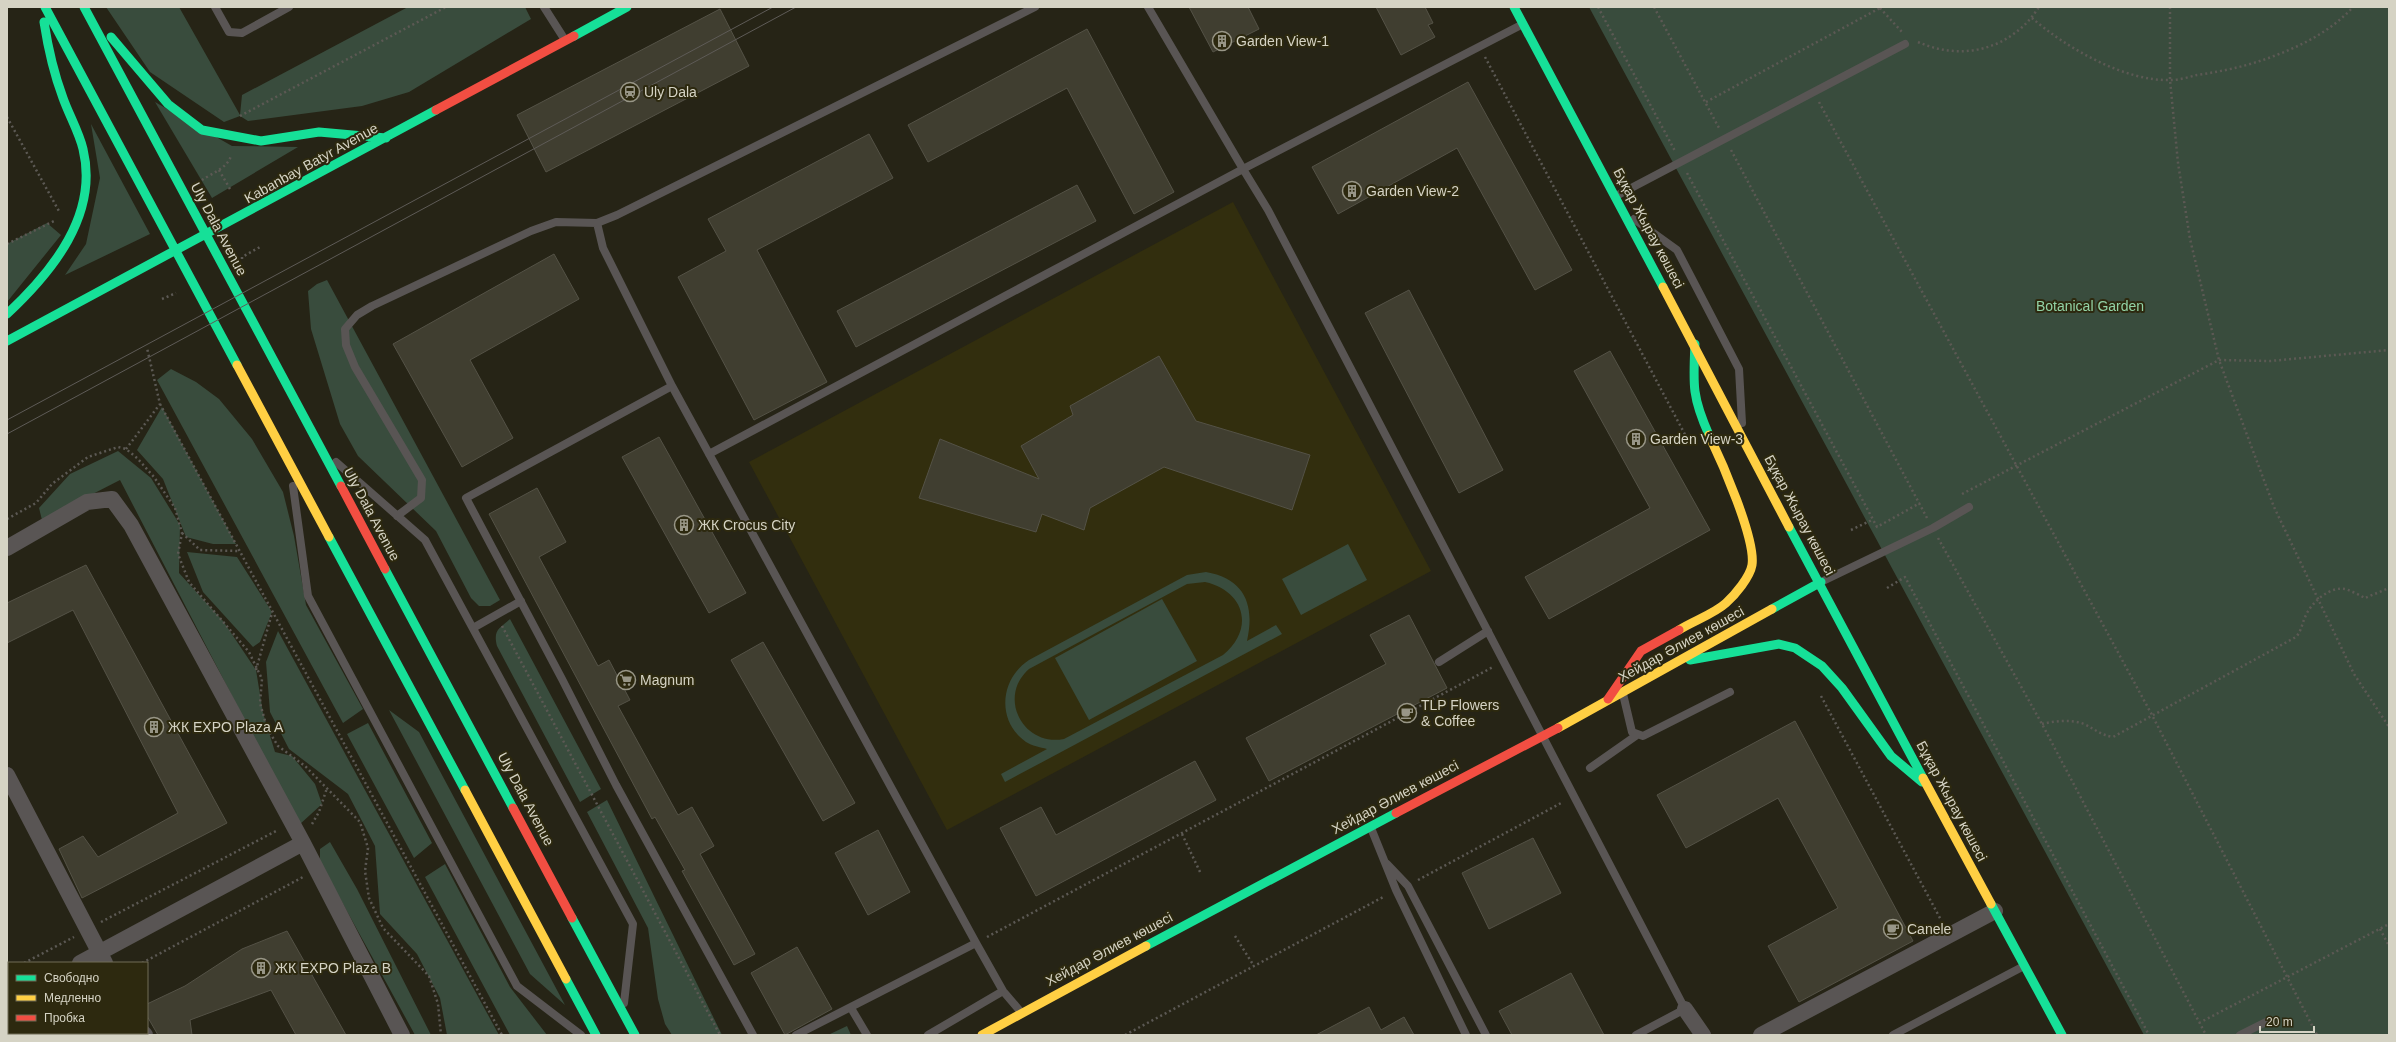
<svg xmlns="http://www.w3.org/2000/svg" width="2396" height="1042" font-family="Arial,sans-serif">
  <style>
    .built { fill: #322e0e }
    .green { fill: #394c3d; fill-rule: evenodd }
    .building { fill: #403e30; stroke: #545246 }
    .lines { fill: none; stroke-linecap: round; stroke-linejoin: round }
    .path { stroke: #5c5954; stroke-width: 2.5; stroke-dasharray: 2 3; stroke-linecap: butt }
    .lane { stroke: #595554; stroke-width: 8 }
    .street { stroke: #595554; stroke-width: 16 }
    .fast { stroke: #16e098; stroke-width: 9 }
    .slow { stroke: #ffcf43; stroke-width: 9 }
    .jam { stroke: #f24e42; stroke-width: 9 }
    .tram { stroke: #5e5b57; stroke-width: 1 }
    .labels { text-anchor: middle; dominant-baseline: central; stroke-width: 4; stroke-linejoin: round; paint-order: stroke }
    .poi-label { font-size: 14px; fill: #d5d3c4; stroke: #2d290f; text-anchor: start }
    .street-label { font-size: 14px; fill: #d5d3c4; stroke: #2d290f }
    .park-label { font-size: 14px; fill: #92d3a6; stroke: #2d290f }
  </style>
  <rect width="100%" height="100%" fill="#262416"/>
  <path class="built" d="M1233,202l198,369 -484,259 -198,-368z"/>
  <path class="green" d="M106,7h73l61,108 2,-20 166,-88h117l6,12 -122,73 -47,14 -114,15 -8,-5 -16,6 -74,-50z
    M1589,7h800v1028h-245z
    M155,102l77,44 66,1 -86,51z
    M91,124l59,110 -85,41 21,-31 14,-66z
    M47,223l14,12 -54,67v-58z
    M327,280l173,320 -10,6h-11l-8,-8 -35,-67 -78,-75 -18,-32 -29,-95 -3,-38 9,-7z
    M171,369l25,13 23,17 33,40 31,53 11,44 12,69 57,104 -20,14 -186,-343z
    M162,407l74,137h-23l-27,-7 -23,-58 -26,-29z
    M118,451l33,27 29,47 -1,48 44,48 33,49 7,43 12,39 17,4 23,28 7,20 -23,21 -179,-345 -78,40 -3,-12 31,-34z
    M1348,544l19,36 -66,35 -19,-36z
    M187,552l50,5 35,55 -12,30 -7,5 -50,-55z
    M1206,572c39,7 49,33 41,69l29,-16 6,9 -277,148 -4,-8 46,-25c-7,-2 -15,-3 -21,-7 -30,-21 -26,-63 3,-82l158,-85zM1205,582c40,9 50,47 18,73l-159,84c-41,8 -67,-42 -35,-70l158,-85z
    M1162,599l35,62 -108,59 -34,-62z
    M510,619l91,170 -21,13 -83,-156c-4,-16 2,-17 13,-27z
    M278,631l221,404h-52l-7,-37 -23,-44 -37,-40 -5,-68 -27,-52 -59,-45 -19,-37 -4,-50z
    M389,710l30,22 146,273 -35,-31z
    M368,723l64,120 -18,15 -67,-124z
    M607,800l115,235h-50l-7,-11 -7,-25 -10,-71 -61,-116z
    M330,842l27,47 74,146h-16l-95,-173v-13z
    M445,864l65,123 37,48h-37l-85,-158z
    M847,1026l4,9h-23z"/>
  <path class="building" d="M1189,7h59l11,22 -46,23z
    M1376,7h49l8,16 -5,2 7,12 -34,18z
    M720,9l29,57 -203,106 -29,-57z
    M1087,29l87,163 -40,22 -67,-126 -139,74 -20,-37z
    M1468,82l104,188 -37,20 -78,-142 -119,66 -26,-47z
    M869,134l24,44 -136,72 70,132 -73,38 -76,-143 48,-26 -18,-32z
    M1077,185l19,36 -240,126 -19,-36z
    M554,254l25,45 -109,61 43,78 -51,29 -69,-123z
    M1409,290l94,180 -44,23 -94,-180z
    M1610,351l100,179 -161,89 -24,-42 125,-69 -76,-137z
    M1159,356l37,65 114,34 -18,55 -128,-43 -74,41 -6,22 -42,-16 -6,18 -117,-34 21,-59 99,40 -18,-33 52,-31 -3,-9z
    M659,437l87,156 -37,20 -87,-156z
    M537,488l29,54 -27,15 59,109 11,-6 21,40 -12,6 60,109 14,-8 22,39 -14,8 55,100 -21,11 -52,-94 3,-1 -30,-53 -3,2 -163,-305z
    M86,565l141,258 -145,75 -23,-49 24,-13 15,21 80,-44 -105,-203 -66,33v-40z
    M1409,615l38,73 -178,93 -23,-43 140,-74 -16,-29z
    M763,642l92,161 -32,18 -92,-161z
    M1795,721l118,220 -114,61 -31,-56 70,-38 -60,-110 -92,50 -29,-53z
    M1195,761l21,39 -180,96 -36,-68 41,-21 15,28z
    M878,830l32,62 -42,23 -33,-62z
    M1533,838l28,55 -72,36 -27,-56z
    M287,931l59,104h-50l-25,-45 -81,30 2,15h-34l-11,-19v-12l38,-18 57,-37z
    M797,947l35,62 -47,26 -34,-62z
    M1571,973l33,62h-92l-13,-24z
    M1369,1007l12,23 23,-13 10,18h-98z"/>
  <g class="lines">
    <path class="path" d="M1598,7l77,144
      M1654,7l65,121
      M2170,7v73l8,83 12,76 29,121 55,147 80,167 35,53
      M1880,8l22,24
      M2032,18c33,29 93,64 139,62 8,0 18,-3 26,-5 27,-4 51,-9 77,-19 29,-11 57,-25 79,-49
      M1918,42c45,20 94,7 121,-35
      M1485,57l205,387
      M1706,102l174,-94
      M1819,102l333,613 165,320
      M240,116l206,-109
      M7,117l53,96
      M1731,150l196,368
      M219,170l11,19
      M1687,173l190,354 43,-24
      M202,180c9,-6 27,-13 29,-25
      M7,244l49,-24
      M242,259v-2l18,-10
      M162,299l14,-6
      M160,404l342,631
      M126,449l34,-45 -13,-56
      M1962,494l257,-134 51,1 119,-11
      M7,519l29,-16 16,-19 36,-27 30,-10 8,2 11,9 17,19 21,31 7,25 -4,21 11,28 60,70 13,27 -2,24 7,25 11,18 27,20 55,56 8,26 -3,23 4,27 14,30 46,48 9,28 3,31
      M1851,530l21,-10
      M182,533l18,17 40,1
      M1938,538l104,186 164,311
      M1887,588l18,-11 244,458
      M502,626l218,409
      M256,670l16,-57
      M1821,696l120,224
      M2042,724c13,-3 29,-5 42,0 11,5 16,11 29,13l183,-100c6,-7 6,-14 10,-22 6,-13 24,-29 39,-26 7,2 14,6 20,9l24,-10
      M312,824l7,-12 8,-24
      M1182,834l19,40
      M1418,880l145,-78
      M101,922l177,-92
      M2380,929l9,17
      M1235,936l19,30
      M987,937l506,-270
      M24,963l50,-26
      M142,963l161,-86
      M7,972l2,-1
      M2199,1023l190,-99
      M9,1035l4,-2
      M1125,1035l260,-139"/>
    <path class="lane" d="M215,7l14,25 13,1 47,-26
      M544,7l21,33
      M1523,24l-280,145 25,41 417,799 -49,26
      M1616,196l289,-152
      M1634,219l43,31 62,119 3,54
      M672,386l-69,-138 -6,-25 20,-8 418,-208
      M709,454l534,-285 -95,-162
      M336,462l89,78 208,384 -9,79
      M293,486l15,110 209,390 64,49
      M397,516l24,-18 1,-18 -67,-113 -9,-22 -1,-16 12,-14 15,-9 159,-75 25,-9 41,1
      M1821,582l112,-54 36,-21
      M473,628l48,-27
      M1439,662l49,-31
      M1623,694l9,38 11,4 87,-44
      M1590,768l47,-33
      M1371,828l25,62 70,145
      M1387,864l21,22 78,149
      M851,1008l16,27
      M753,1035l-137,-250 -54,-106 -96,-181 206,-112 304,557 27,48 17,20
      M796,1035l180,-92
      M928,1035l75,-44
      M1893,1035l131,-69
      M2240,1035l26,-13"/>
    <path class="street" d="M7,548l80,-46 25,-3 19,26 172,318 99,192
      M7,775l98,188
      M80,963l223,-120
      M7,1001l2,-1
      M1685,1009l18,26
      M143,1033l2,2
      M1761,1035l234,-124"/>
    <path class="fast" d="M45,7l192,358
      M84,7l257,479
      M1514,7l149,280
      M574,36l53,-29
      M111,37l57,67 34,26 59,11 58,-9 67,6
      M7,314c45,-42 92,-99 76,-165 -4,-17 -14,-34 -20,-51 -9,-24 -15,-50 -19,-76
      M7,341l429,-231
      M1695,344c-2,41 -3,53 14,91
      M1789,527l134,251
      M329,537l136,253
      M385,569l128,239
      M1772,609l49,-27
      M1690,660l89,-16 16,4 27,18 20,22 49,68 31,26
      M1991,904l71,131
      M572,918l63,117
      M1146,946l250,-133
      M566,979l30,56"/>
    <path class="slow" d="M1663,287l126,240
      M237,365l92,172
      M1679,630c14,-9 35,-16 47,-27 9,-8 24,-26 26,-38 4,-26 -31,-105 -43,-130
      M1558,728l214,-119
      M1923,778l68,126
      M465,790l101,189
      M982,1035l164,-89"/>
    <path class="jam" d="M436,110l138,-74
      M341,486l44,83
      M1608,699l33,-48 38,-21
      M513,808l59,110
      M1396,813l162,-85"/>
    <path class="tram" d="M7,420l766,-413
      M7,434l789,-427"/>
  </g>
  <defs>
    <g id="building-ring" transform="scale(1)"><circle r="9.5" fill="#2d290f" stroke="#989687" stroke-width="1.5"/><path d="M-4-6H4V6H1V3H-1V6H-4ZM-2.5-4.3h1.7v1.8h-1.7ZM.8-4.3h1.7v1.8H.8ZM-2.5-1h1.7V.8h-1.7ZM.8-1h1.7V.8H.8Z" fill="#989687"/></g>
    <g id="station-ring" transform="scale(1)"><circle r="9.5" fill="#2d290f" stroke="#989687" stroke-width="1.5"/><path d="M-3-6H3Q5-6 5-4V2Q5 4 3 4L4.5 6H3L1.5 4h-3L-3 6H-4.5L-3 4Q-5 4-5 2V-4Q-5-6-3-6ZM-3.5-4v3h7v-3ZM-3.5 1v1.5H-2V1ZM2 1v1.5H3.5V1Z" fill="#989687"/></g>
    <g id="supermarket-ring" transform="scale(1)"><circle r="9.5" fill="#2d290f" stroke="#989687" stroke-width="1.5"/><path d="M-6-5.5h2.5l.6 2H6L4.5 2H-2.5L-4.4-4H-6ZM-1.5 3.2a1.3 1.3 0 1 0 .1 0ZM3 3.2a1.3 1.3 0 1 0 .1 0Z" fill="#989687"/></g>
    <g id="cafe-ring" transform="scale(1)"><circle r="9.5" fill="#2d290f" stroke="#989687" stroke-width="1.5"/><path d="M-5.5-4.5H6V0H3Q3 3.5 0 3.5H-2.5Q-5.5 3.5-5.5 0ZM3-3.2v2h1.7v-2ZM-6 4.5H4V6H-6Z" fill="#989687"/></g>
  </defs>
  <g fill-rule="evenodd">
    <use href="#building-ring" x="1222" y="41"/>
    <use href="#station-ring" x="630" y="92"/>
    <use href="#building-ring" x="1352" y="191"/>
    <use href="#building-ring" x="1636" y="439"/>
    <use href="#building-ring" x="684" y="525"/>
    <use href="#supermarket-ring" x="626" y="680"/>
    <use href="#cafe-ring" x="1407" y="713"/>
    <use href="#building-ring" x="154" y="727"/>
    <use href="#cafe-ring" x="1893" y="929"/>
    <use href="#building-ring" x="261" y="968"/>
  </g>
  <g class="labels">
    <g class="poi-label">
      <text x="1236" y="41">Garden View-1</text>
      <text x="644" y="92">Uly Dala</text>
      <text x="1366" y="191">Garden View-2</text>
      <text x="1650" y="439">Garden View-3</text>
      <text x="698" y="525">ЖК Crocus City</text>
      <text x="640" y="680">Magnum</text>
      <text x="1421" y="705">TLP Flowers<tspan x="1421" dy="16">&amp; Coffee</tspan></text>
      <text x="168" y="727">ЖК EXPO Plaza A</text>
      <text x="1907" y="929">Canele</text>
      <text x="275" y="968">ЖК EXPO Plaza B</text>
    </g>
    <g class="street-label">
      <text transform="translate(311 163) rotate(-29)">Kabanbay Batyr Avenue</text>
      <text transform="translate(1649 228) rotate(62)">Бұқар Жырау көшесі</text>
      <text transform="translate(219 229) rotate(62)">Uly Dala Avenue</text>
      <text transform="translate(372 514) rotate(62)">Uly Dala Avenue</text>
      <text transform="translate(1800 515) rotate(62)">Бұқар Жырау көшесі</text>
      <text transform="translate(1681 644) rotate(-29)">Хейдар Әлиев көшесі</text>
      <text transform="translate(1395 797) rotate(-28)">Хейдар Әлиев көшесі</text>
      <text transform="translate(526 799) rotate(62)">Uly Dala Avenue</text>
      <text transform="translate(1952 801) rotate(62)">Бұқар Жырау көшесі</text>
      <text transform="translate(1109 949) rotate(-28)">Хейдар Әлиев көшесі</text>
    </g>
    <g class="park-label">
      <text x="2090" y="306">Botanical Garden</text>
    </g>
  </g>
  <rect width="2396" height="1042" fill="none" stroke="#d5d3c4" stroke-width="16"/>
  <rect x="8" y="962" width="140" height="72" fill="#2d290f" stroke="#706d57"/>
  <rect x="16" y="975" width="20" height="6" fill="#16e098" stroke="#706d57"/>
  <text x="44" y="982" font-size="12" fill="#d5d3c4">Свободно</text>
  <rect x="16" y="995" width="20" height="6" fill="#ffcf43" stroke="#706d57"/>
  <text x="44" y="1002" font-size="12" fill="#d5d3c4">Медленно</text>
  <rect x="16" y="1015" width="20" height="6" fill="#f24e42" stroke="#706d57"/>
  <text x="44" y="1022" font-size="12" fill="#d5d3c4">Пробка</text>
  <path d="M2260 1026v6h54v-6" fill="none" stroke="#d5d3c4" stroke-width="2"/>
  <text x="2266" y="1026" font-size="12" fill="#d5d3c4" stroke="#2d290f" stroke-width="3" paint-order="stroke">20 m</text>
</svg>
